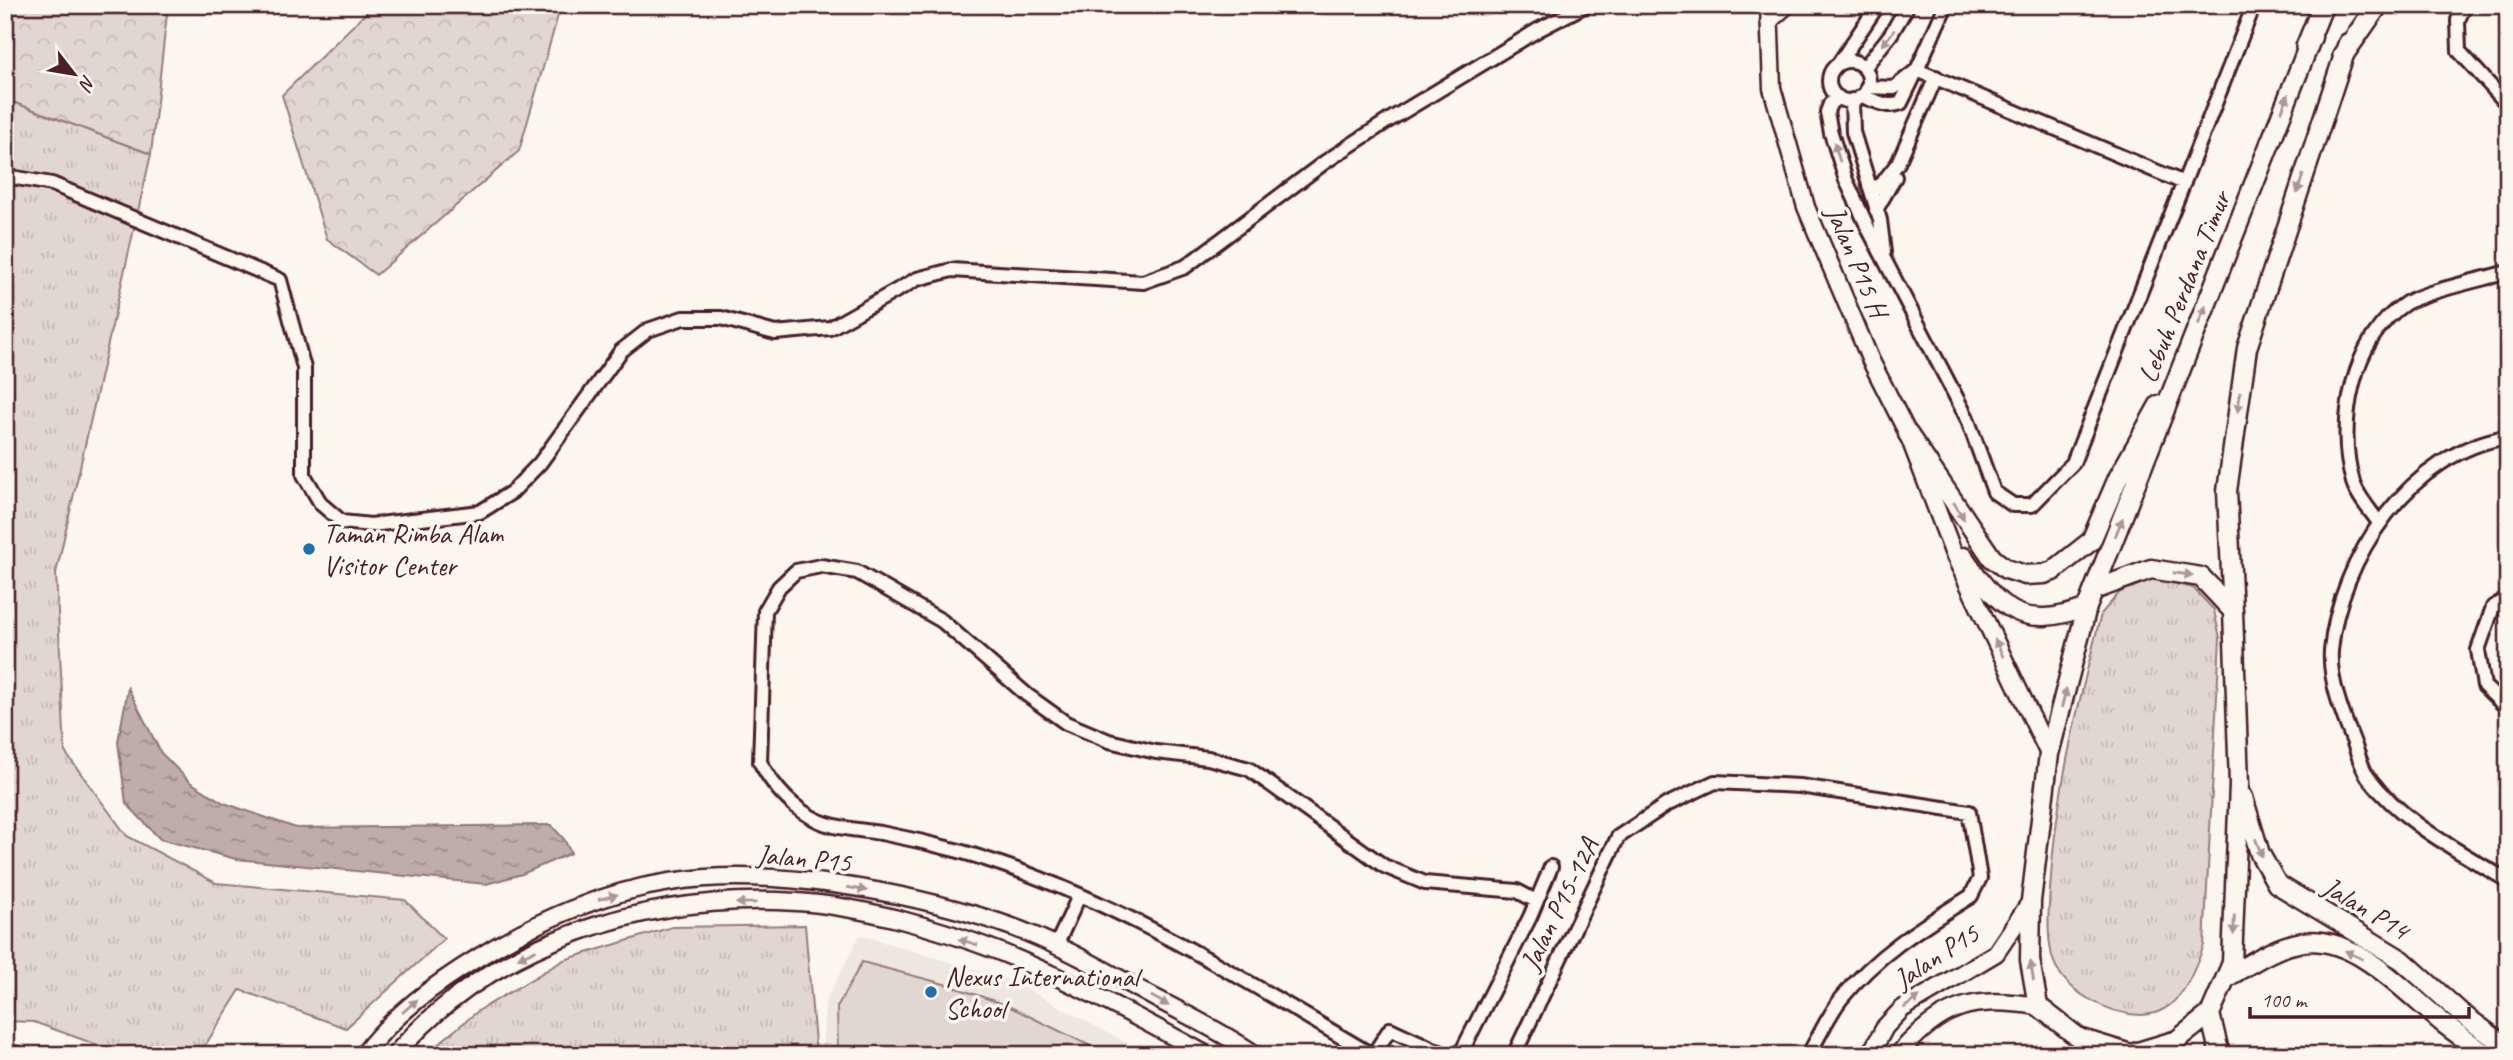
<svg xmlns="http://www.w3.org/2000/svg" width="2513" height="1060" font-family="Caveat,sans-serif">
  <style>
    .built { fill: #eee7de }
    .grass { fill: url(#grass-tufts); stroke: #967b7e; stroke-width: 2 }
    .forest { fill: url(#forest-crowns); stroke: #967b7e; stroke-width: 2 }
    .pitch { fill: #e2d7d0; stroke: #967b7e; stroke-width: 2 }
    .water { fill: url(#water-ripples); stroke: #907477; stroke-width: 2 }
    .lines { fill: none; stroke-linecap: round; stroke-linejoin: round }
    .minor-casing { stroke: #4a1f2b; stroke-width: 18 }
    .tertiary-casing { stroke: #4a1f2b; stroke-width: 21 }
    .secondary-casing { stroke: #4a1f2b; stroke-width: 23 }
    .primary-casing { stroke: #4a1f2b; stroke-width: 24 }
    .minor { stroke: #fbf7ec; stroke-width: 12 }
    .tertiary { stroke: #fbf7ec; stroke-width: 16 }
    .secondary { stroke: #fbf7ec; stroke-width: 18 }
    .primary { stroke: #fbf7ec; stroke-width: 19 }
    .oneway { fill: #ab9695 }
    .poi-dot { fill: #1f6fb2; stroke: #fbf7ec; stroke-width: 2.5 }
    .labels { text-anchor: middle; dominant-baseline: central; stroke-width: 7; stroke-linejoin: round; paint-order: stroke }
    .street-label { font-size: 28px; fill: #4a1f2b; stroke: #fbf7ec }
    .poi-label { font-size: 28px; fill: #4a1f2b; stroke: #fbf7ec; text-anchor: start }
  </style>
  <defs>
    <pattern id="grass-tufts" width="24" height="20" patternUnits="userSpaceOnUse" patternTransform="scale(1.75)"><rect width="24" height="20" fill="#e2d7d0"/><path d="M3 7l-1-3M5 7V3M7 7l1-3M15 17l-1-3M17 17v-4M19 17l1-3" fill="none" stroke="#c3b8b3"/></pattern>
    <pattern id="forest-crowns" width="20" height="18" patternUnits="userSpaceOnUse" patternTransform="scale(1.75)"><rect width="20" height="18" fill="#e2d7d0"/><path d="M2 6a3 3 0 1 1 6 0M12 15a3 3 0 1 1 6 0" fill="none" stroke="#c3b8b3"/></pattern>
    <pattern id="water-ripples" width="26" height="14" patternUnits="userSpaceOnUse" patternTransform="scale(1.75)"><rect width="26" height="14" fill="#bfadaa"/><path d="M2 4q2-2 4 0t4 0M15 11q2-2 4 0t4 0" fill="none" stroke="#9d8c8b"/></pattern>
  </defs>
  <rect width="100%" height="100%" fill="#fbf7ec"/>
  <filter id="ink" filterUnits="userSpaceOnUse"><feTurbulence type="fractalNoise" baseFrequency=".0143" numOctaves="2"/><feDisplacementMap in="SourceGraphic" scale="14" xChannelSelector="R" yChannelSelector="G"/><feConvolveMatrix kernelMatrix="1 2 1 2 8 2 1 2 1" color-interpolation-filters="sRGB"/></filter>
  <g filter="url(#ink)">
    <path class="built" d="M860,935l152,46 137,74h-327l3,-52z"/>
    <path class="grass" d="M5,99l146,55 -95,419 9,179 62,84 89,47 189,17 39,39 -98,89 -106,-38 -41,65h-74l-91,-33 -29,-1z
      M2146,577l47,11 21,22 6,28 -16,307c-11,30 -25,70 -63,70 -33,-1 -80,-24 -89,-59 -6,-26 -3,-53 -1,-79 6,-89 28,-176 50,-263l18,-21z
      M805,925l11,130h-391l53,-44 86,-51 108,-33z"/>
    <path class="forest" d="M5,5h163l-17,149 -146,-55z
      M374,5h187l-42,146 -143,124 -49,-36 -45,-144z"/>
    <path class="pitch" d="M862,962l86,23 58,20 103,50h-271l-1,-48z"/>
    <path class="water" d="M128,688l33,65 29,29 34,21 72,25 255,-3 13,14 7,14 -49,21 -36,10 -250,-25 -76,-20 -34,-36 -8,-61z"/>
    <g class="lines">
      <g class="minor-casing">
        <path id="minor" d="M2465,5l-7,15 1,31 49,54
          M1829 81a20 20 0 1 1 40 0a20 20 0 1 1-40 0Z
          M1839,63l39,-58
          M1864,68l27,-34 17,-29
          M1867,87l27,1 23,-18 29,-65
          M1861,96c14,4 26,13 40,7l16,-33 267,113
          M1838,97l-8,7 -3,8 4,21 15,47 23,50 98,188 27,74 19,13h19l41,-42 181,-458
          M1852,100l1,32 27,88 4,32
          M5,176l47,8 228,96 24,88v107l17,29 21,18 29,3 109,-13 32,-20 28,-29 81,-112 27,-21 35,-12h38l54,15 55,-5 87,-49 35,-9 191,12 42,-15 140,-105 61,-40 152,-92 48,-25
          M1869,186l10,1 19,-24 38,-86
          M1876,210l19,-33
          M2508,437c-97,14 -169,122 -177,214 -2,28 11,62 21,87 5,12 9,29 16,39 36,47 91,74 140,104
          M2379,523c-8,-12 -22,-27 -26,-41 -17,-57 -1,-145 53,-179 17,-11 78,-24 102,-31
          M2508,598l-15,9 -15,43 6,36 24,23
          M1056,946l23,-50
          M1372,1055c-131,-77 -265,-162 -413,-204 -26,-7 -52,-13 -78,-18 -19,-3 -44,-4 -62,-12 -26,-12 -46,-35 -59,-59l5,-151 14,-24 17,-16 25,-5 36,6 85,49 85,74 39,28 43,18 47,11 52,6 41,11 135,97 41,17 92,8 19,10
          M1373,1055l17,-26 56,26
          M1460,1055l70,-138 21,-50
          M1514,1055l104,-218 48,-32 49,-23 85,4 169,26 11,66 -9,18c-48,30 -94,58 -130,103 -13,17 -22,38 -33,56
          M2380,1055v-1"/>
      </g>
      <g class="tertiary-casing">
        <path id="tertiary" d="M1769,5l3,83 34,119 65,154 37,73 45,118 96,202
          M1769,21l18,-16
          M1964,556c35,53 57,76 123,51
          M5,1054l11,1
          M363,1055c31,-41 72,-71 116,-98 57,-36 124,-65 191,-75 98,-16 234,9 328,40 55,18 106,48 157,76 34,18 69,35 101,57
          M395,1055c98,-115 254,-162 402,-153 64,4 141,26 201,49 72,29 141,67 209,104
          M1870,1055l15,-28 17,-18 94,-56 35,-52
          M1898,1055c43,-51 75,-59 140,-49"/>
      </g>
      <g class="secondary-casing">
        <path id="secondary" d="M1908,434l84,124 14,11 19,6 19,-1 9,-3 38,-30 27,-63 41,-73
          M2094,590l57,-21 50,8 32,34 6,173 -7,179 -22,51 -33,26 -46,14 -52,-16 -41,-32 -8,-46 1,-59 18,-147 38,-147 225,-570
          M2233,611l-6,-120 20,-143 101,-305
          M2243,797l17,57 17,30 125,76 59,53 47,35
          M2226,978c24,-14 49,-32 77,-36 52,-8 104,52 140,81 14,11 29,21 43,32
          M2210,1014l10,41"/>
      </g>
      <g class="primary-casing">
        <path id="primary" d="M2306,47l17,-42
          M2343,55l35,-50"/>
      </g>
      <use href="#minor" class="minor"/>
      <use href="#tertiary" class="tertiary"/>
      <use href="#secondary" class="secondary"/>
      <use href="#primary" class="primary"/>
    </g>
    <defs><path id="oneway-solid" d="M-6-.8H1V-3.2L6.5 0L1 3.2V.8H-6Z" transform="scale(1.75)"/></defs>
    <g class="oneway">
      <use href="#oneway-solid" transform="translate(1888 38) rotate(128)"/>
      <use href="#oneway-solid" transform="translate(2285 103) rotate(-69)"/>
      <use href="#oneway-solid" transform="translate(1837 152) rotate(-107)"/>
      <use href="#oneway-solid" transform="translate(2300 184) rotate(108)"/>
      <use href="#oneway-solid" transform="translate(2202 315) rotate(-68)"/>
      <use href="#oneway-solid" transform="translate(2239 402) rotate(98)"/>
      <use href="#oneway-solid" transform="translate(1959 511) rotate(58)"/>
      <use href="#oneway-solid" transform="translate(2119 527) rotate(-68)"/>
      <use href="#oneway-solid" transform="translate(2183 574) rotate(8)"/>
      <use href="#oneway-solid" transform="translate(1999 648) rotate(-115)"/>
      <use href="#oneway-solid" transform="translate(2064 698) rotate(-76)"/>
      <use href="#oneway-solid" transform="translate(2259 848) rotate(69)"/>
      <use href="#oneway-solid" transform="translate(857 889) rotate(10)"/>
      <use href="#oneway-solid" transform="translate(608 897) rotate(-15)"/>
      <use href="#oneway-solid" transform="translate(746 903) rotate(179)"/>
      <use href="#oneway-solid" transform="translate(2234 925) rotate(92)"/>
      <use href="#oneway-solid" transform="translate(968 942) rotate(-163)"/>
      <use href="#oneway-solid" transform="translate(527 954) rotate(155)"/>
      <use href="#oneway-solid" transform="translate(2354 955) rotate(-154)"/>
      <use href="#oneway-solid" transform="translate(2032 971) rotate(-99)"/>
      <use href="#oneway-solid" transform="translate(1160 1001) rotate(29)"/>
      <use href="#oneway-solid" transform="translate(1912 1002) rotate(-36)"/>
      <use href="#oneway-solid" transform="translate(410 1006) rotate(-41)"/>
    </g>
  </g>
  <g class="poi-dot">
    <circle cx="309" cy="549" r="7"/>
    <circle cx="931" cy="992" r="7"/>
  </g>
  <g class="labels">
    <g class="street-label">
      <text transform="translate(1857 261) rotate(67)">Jalan P15 H</text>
      <text transform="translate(2184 287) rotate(-68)">Lebuh Perdana Timur</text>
      <text transform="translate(804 858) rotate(5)">Jalan P15</text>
      <text transform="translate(1559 904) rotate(-64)">Jalan P15-12A</text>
      <text transform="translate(2366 908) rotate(31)">Jalan P14</text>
      <text transform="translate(1936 956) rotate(-33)">Jalan P15</text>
    </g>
    <g class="poi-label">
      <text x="323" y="533">Taman Rimba Alam<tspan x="323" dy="32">Visitor Center</tspan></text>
      <text x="945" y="976">Nexus International<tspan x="945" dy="32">School</tspan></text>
    </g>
  </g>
  <rect width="2513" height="1060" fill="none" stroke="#fbf7ec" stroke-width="28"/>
  <rect x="14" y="14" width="2485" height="1032" fill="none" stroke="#4a1f2b" stroke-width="2.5" filter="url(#ink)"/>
  <g transform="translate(74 74) rotate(121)" stroke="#fbf7ec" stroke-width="5" paint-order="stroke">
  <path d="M0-5L12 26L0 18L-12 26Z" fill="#4a1f2b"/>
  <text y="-10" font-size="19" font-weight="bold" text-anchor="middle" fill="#4a1f2b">N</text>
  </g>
  <path d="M2250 1007v10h219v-10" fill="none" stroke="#4a1f2b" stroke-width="3.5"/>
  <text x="2261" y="1007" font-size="21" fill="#4a1f2b" stroke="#fbf7ec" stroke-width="5" paint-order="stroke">100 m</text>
</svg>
